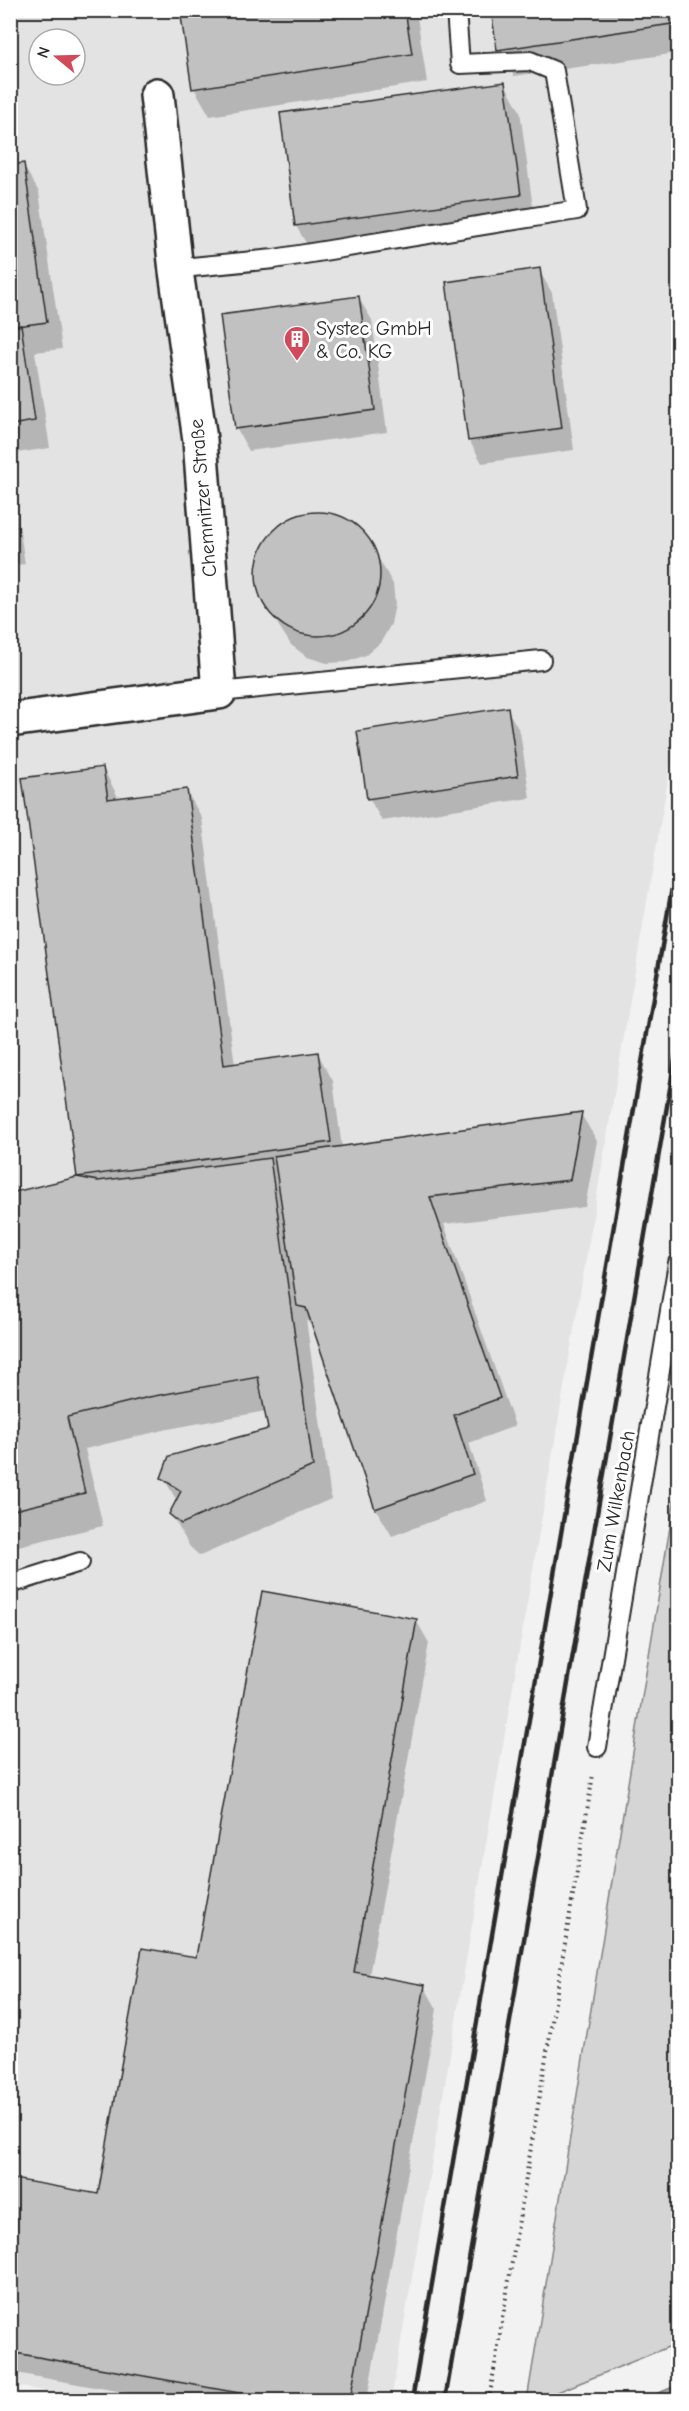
<svg xmlns="http://www.w3.org/2000/svg" width="689" height="2411" font-family="'Comic Neue',sans-serif">
  <style>
    .built { fill: #e3e3e3; fill-rule: evenodd }
    .green { fill: #d5d5d5; stroke: #808080; stroke-width: 1.5 }
    .water { fill: #ababab; stroke: #787878; stroke-width: 1.5 }
    .shadow { fill: #0003 }
    .building { fill: #c1c1c1; stroke: #2b2b2b; stroke-width: 1.5 }
    .lines { fill: none; stroke-linecap: round; stroke-linejoin: round }
    .lane-casing { stroke: #2b2b2b; stroke-width: 22 }
    .street-casing { stroke: #2b2b2b; stroke-width: 38 }
    .path { stroke: #2b2b2b; stroke-width: 4; stroke-dasharray: 1.5 4.5; stroke-linecap: butt }
    .lane { stroke: #fff; stroke-width: 18 }
    .street { stroke: #fff; stroke-width: 33 }
    .rail { stroke: #2b2b2b; stroke-width: 4.5 }
    .labels { text-anchor: middle; dominant-baseline: central; stroke-width: 6; stroke-linejoin: round; paint-order: stroke }
    .poi-label { font-size: 20px; fill: #2b2b2b; stroke: #fff; text-anchor: start }
    .street-label { font-size: 20px; fill: #2b2b2b; stroke: #fff }
  </style>
  <rect width="100%" height="100%" fill="#f2f2f2"/>
  <filter id="ink" filterUnits="userSpaceOnUse"><feTurbulence type="fractalNoise" baseFrequency=".0167" numOctaves="2"/><feDisplacementMap in="SourceGraphic" scale="12" xChannelSelector="R" yChannelSelector="G"/><feConvolveMatrix kernelMatrix="1 2 1 2 8 2 1 2 1" color-interpolation-filters="sRGB"/></filter>
  <g filter="url(#ink)">
    <path class="built" d="M10,11h668v709l-287,1680h-297l-83,-15zM39,39h36v36h-36z"/>
    <path class="green" d="M678,1478v865l-140,57h-11z"/>
    <path class="water" d="M678,2385v15h-37z"/>
    <path class="shadow" d="M182,10h234l11,72 -217,34 -16,-28z
      M493,10h185v43l-164,23 -16,-27z
      M505,84l15,27 15,112 -223,30 -16,-27z
      M23,165l16,27 23,157 -27,3 15,96 -40,6v-287z
      M539,270l13,23 22,157 -92,13 -13,-23z
      M358,297l14,23 15,112 -138,19 -13,-23z
      M10,466l15,98 -15,2z
      M315,513l20,3 18,8 14,14 26,46 2,20 -4,20 -10,18 -15,13 -19,7 -20,1 -20,-6 -16,-12 -28,-44 -6,-20 1,-20 8,-18 13,-15 17,-11z
      M507,709l13,23 10,66 -148,23 -13,-23z
      M103,768l16,31 67,-9 16,28 33,247 83,-11 15,27 9,67 239,-34 16,27 -12,66 -141,17 71,202 -46,17 18,58 -95,35 -16,-27 -60,-176 -10,-14 25,180 -131,57 -10,-9 -19,-33 6,-13 -14,-24 107,-47 -4,-19 -98,18 -83,20 18,77 -93,22v-381l7,26 61,-14 -54,-400z
      M416,1620l13,23 -60,333 55,10 13,23 -70,391h-199l-158,-28v-168l89,-8 99,-237z"/>
    <path class="building" d="M180,10h225l7,44 -220,35z
      M491,10h187v13l-181,27z
      M505,82l16,113 -226,31 -15,-113z
      M24,163l23,159 -37,5v-162z
      M540,268l22,160 -94,13 -22,-159z
      M359,296l16,114 -140,19 -15,-114z
      M21,325l14,96 -25,4v-98z
      M256 574a62 62 0 1 1 124 0a62 62 0 1 1-124 0Z
      M508,707l10,69 -151,23 -10,-68z
      M103,767l5,32 79,-10 37,276 94,-13 13,90 -254,35 -55,-399z
      M582,1112l-12,68 -140,17 70,201 -46,17 19,59 -98,35 -69,-201 -9,-2 -23,-150z
      M270,1158l43,308 -132,58 -12,-10 12,-23 -20,-13 8,-22 99,-27 -10,-52 -109,20 -82,20 18,76 -75,18v-318l67,-16 21,4z
      M262,1591l155,28 -63,353 71,13 -75,415h-72l-268,-48v-156l4,-17 84,15 44,-246 54,9z"/>
    <g class="lines">
      <g class="lane-casing">
        <path id="lane" d="M176,271l16,-4 82,-8 303,-49 -23,-139 -24,-10 -70,3 -4,-54
          M219,692l322,-32
          M10,1584l70,-22
          M597,1747l81,-484"/>
      </g>
      <g class="street-casing">
        <path id="street" d="M10,720l209,-28 -19,-252 -24,-169 -19,-176"/>
      </g>
      <path class="path" d="M489,2400l104,-625"/>
      <use href="#lane" class="lane"/>
      <use href="#street" class="street"/>
      <path class="rail" d="M412,2400l266,-1547
        M445,2400l233,-1358"/>
    </g>
  </g>
  <defs>
    <g id="building-pin" transform="scale(1.35)"><path d="M0 17L-7.5 6A9.5 9.5 0 1 1 7.5 6Z" fill="#d1495b" stroke="#fff"/><path d="M-4-6H4V6H1V3H-1V6H-4ZM-2.5-4.3h1.7v1.8h-1.7ZM.8-4.3h1.7v1.8H.8ZM-2.5-1h1.7V.8h-1.7ZM.8-1h1.7V.8H.8Z" fill="#fff"/></g>
  </defs>
  <g fill-rule="evenodd">
    <use href="#building-pin" x="297" y="339"/>
  </g>
  <g class="labels">
    <g class="poi-label">
      <text x="316" y="328">Systec GmbH<tspan x="316" dy="23">&amp; Co. KG</tspan></text>
    </g>
    <g class="street-label">
      <text transform="translate(203 498) rotate(-95)">Chemnitzer Straße</text>
      <text transform="translate(616 1501) rotate(-80)">Zum Wilkenbach</text>
    </g>
  </g>
  <rect width="689" height="2411" fill="none" stroke="#fff" stroke-width="36"/>
  <rect x="18" y="18" width="653" height="2375" fill="none" stroke="#2b2b2b" stroke-width="2" filter="url(#ink)"/>
  <g transform="translate(57 57) rotate(289)"><circle r="28" fill="#ffffff" stroke="#aaaaaa" stroke-width="1.5"/>
  <path d="M0-4.5L10 22L0 15L-10 22Z" fill="#d1495b"/>
  <text y="-9" font-size="16" font-weight="bold" text-anchor="middle" fill="#2b2b2b">N</text>
  </g>
</svg>
